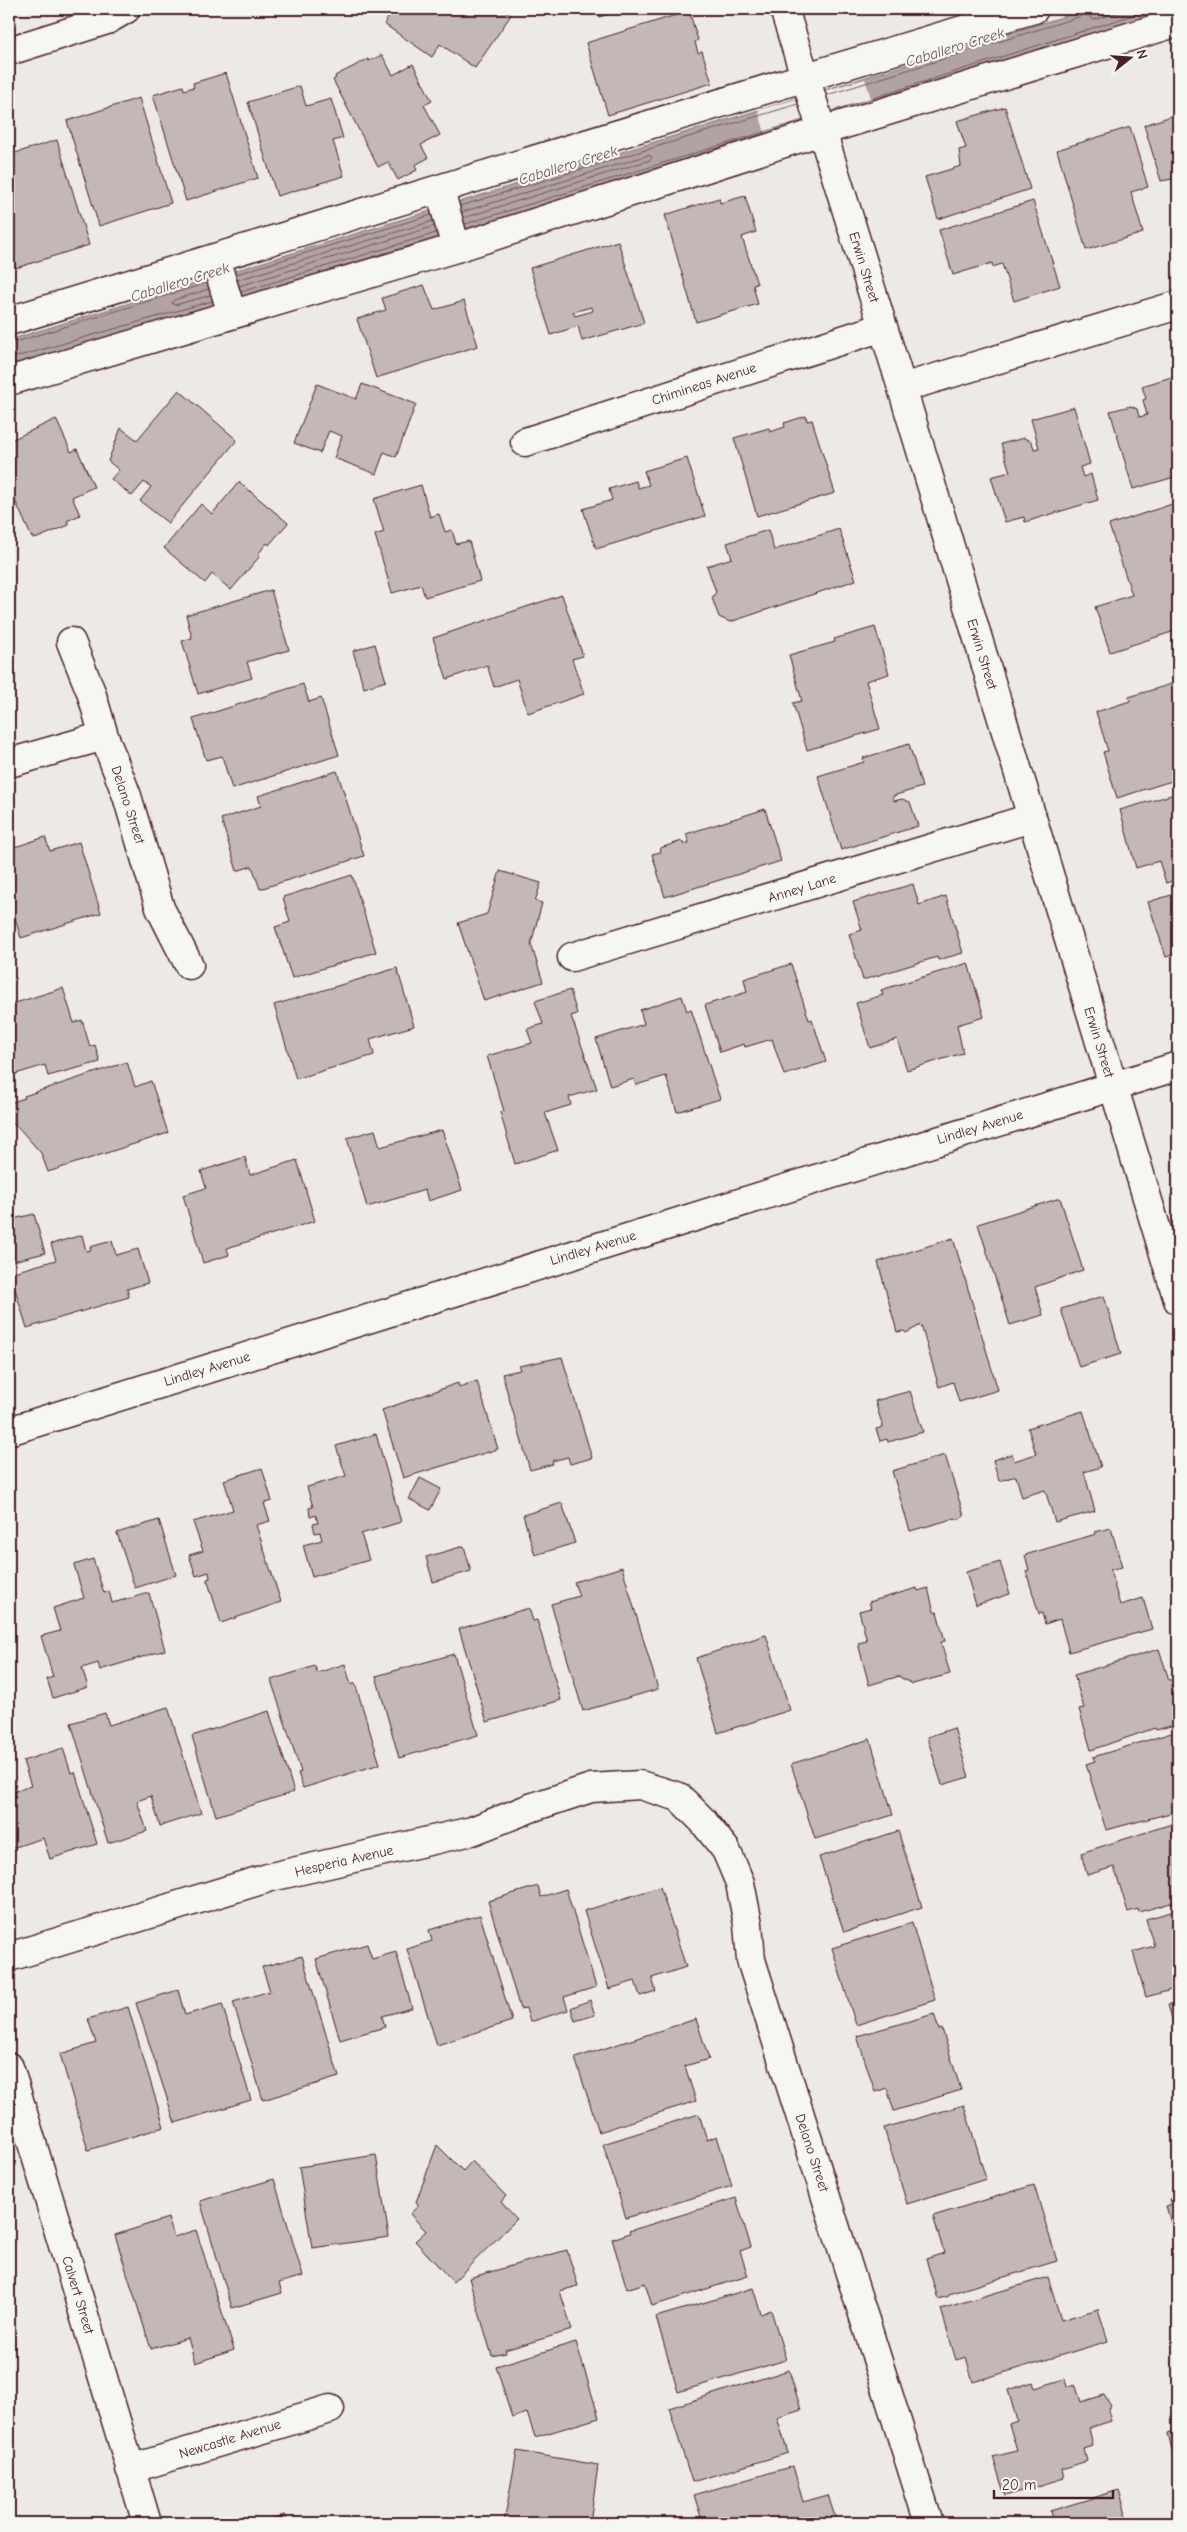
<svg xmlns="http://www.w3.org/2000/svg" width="1187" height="2532" font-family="'Comic Neue',sans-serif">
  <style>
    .water { fill: #b1a2a3; stroke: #886e73 }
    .pier { fill: #ece9e6 }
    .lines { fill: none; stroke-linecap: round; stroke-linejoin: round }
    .shore { stroke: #73535b; stroke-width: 1 }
    .building { fill: #c4b7b7; stroke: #4a1f2b; fill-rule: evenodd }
    .minor-casing { stroke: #4a1f2b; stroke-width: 31 }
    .major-casing { stroke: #4a1f2b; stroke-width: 31 }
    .minor { stroke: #f6f6f2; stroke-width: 28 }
    .major { stroke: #f6f6f2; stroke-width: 28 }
    .labels { text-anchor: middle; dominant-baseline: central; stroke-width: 4.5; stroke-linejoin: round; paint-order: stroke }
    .street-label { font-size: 14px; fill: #4a1f2b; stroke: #f6f6f2 }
    .water-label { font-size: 15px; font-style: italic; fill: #6e4d55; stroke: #f6f6f2 }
  </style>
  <rect width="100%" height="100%" fill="#ece9e6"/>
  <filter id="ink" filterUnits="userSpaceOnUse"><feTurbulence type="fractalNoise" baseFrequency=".02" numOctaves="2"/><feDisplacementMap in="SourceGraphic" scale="10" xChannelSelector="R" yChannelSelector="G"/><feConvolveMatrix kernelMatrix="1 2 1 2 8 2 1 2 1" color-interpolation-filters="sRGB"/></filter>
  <g filter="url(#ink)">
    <path class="water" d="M1088,9h82l-297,95 -657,201 -207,60v-25z"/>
    <path class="pier" d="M865,79l8,25 -107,32 -8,-26z"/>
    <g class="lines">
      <path class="shore" d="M1092,9l-2,9 3,2 37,-11
        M827,95l255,-79 4,-7
        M832,111l320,-102
        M460,206l338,-102
        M462,212l187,-57 3,2 -2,3 -187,58
        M465,224l338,-104
        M236,274l195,-59
        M237,280l196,-59
        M239,286l196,-60
        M209,289l-35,11 -2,3 3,2 36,-10
        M241,292l195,-59
        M9,344l198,-61
        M9,359l203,-58"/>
    </g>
    <path class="building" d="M394,9h108l9,6 -36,53 -35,-24 -8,13 -48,-33z
      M597,9h29l-27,8z
      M689,11l9,29 -3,2 3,11 4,-2 10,32 -104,32 -22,-72z
      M382,55l11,20 20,-11 19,37 -8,4 16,30 -19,10 7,13 -13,7 2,5 -19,10 -10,-18 -10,5 -45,-87 3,-2 -1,-2 33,-17 1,2z
      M226,73l32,105 -72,23 -33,-106 30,-9 1,4 10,-3 -1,-4z
      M300,86l6,20 25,-7 12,39 -10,3 11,35 -67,20 -29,-94z
      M139,98l32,105 -72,23 -32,-105z
      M1005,107l25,82 -92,30 -13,-42 36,-11 -2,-16 7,-2 -9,-27z
      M1178,114v64l-17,3 -17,-56z
      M1130,127l18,60 -17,5 12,41 -57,17 -29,-100z
      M57,140l32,105 -73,23 -7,-23v-90z
      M745,196l11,36 -14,5 15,47 -4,1 5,19 -62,18 -31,-107 54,-17 1,5z
      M1033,201l27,85 -46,15 -12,-37 -9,3 -1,-4 -39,12 -14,-45z
      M618,241l26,82 -62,18 -4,-15 -27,9 -21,-67zM591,307l2,4 -18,5 -2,-4z
      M424,285l10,25 30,-9 14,45 -102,32 -19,-59 29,-9 -4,-12z
      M1178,375v101l-45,13 -23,-78 21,-5 6,3 2,8 8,-2 -4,-15 3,-1 -4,-13z
      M317,384l39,15 6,-15 54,20 -20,53 -12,-5 -8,22 -42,-16 8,-22 -13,-5 -9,22 -26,-10z
      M179,390l58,50 -69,83 -28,-22 11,-14 -7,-5 -12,14 -21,-17 8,-9 -11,-9 13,-33 16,12z
      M1074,407l16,57 -10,3 3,10 8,-3 7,26 -73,22 -1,-5 -19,5 -14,-45 19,-5 -9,-28 23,-6 8,4 2,7 5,-1 -8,-29z
      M806,416l1,5 5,-1 23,73 -78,23 -23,-78 35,-10 1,4 15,-5 -1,-4z
      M56,419l15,33 6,-3 17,38 -22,10 8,18 -13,6 2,4 -34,14 -1,-2 -2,1 -23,-51v-46z
      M687,458l18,58 -109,33 -13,-40 29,-9 -3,-11 27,-8 2,7 11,-3 -5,-14z
      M239,482l49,41 -19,22 -2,-2 -9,11 2,2 -29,34 -19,-16 -7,9 -41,-35 37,-44 11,10z
      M421,485l9,32 9,-3 6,18 7,-2 4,14 13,-3 11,40 -55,16 -4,-12 -29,8 -17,-58 9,-3 -10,-33z
      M1178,502v128l-68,22 -15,-45 37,-12 -23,-70z
      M839,529l17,51 -126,42 -11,-5 -7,-19 4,-6 -9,-26 25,-8 -5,-15 41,-13 6,20z
      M271,590l18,60 -42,12 5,16 -54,16 -16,-53 10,-3 -6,-23z
      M562,595l21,61 -11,3 12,35 -56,19 -11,-34 -23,8 -7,-22 -40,14 -14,-41z
      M875,627l14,47 -23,7 14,48 -73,21 -14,-47 9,-2 -13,-46 46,-13 -1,-3z
      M375,644l11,37 -22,7 -11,-37z
      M1178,682v97l-61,19 -14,-46 5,-1 -12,-39 34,-11 -1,-4z
      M303,684l6,18 12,-4 18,57 -107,34 -10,-33 -16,4 -13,-41z
      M909,744l13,43 -29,9 1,5 8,-2 8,3 8,24 -77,24 -23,-74 46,-14 -1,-4z
      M337,771l27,85 -104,33 -8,-23 -15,5 -16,-52 40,-13 -3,-10z
      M1178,793v86l-12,4 -7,-22 -23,7 -16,-58z
      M765,809l16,52 -116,36 -13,-43 9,-2 -1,-4 22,-7 1,3 6,-1 -3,-9z
      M45,837l5,14 29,-9 22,71 -80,25 -12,-40v-49z
      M500,871l41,12 -6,18 7,2 -11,41 12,38 -59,19 -26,-78 29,-9z
      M352,875l24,77 -84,26 -17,-51 15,-5 -7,-25z
      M913,884l6,21 27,-9 17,57 -25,7 -1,-3 -74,23 -14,-46 13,-4 -9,-28z
      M1178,893v60l-12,4 -18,-55z
      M968,963l16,54 -27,8 6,28 -56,17 -10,-31 -27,9 -14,-45 27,-8 -2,-5z
      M791,964l18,56 3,-1 14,43 -42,13 -12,-36 -27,8 -1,-3 -24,8 -15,-47 42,-13 -3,-13z
      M397,968l17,58 -44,13 4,16 -78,24 -22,-74z
      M63,988l11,35 8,-3 8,27 5,-2 5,17 -52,14 -3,-11 -36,11v-71z
      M570,990l7,24 -6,2 26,73 -28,8 2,8 -26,8 13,37 -43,14 -15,-52 4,-1 -17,-55 45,-13 -5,-14 16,-5 -8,-23z
      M682,996l5,15 4,-2 29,90 -43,13 -11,-36 -30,9 -2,-6 -24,7 -14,-47 48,-15 -4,-14z
      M127,1062l8,25 16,-6 17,52 -120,39 -7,-19 -23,-26 -9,-5v-19l16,-5 -1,-2z
      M375,1130l5,17 62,-17 20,60 -34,11 -3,-11 -58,17 -20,-69z
      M245,1157l5,18 47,-15 18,61 -88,27 2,7 -26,8 -20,-68 23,-7 -5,-17z
      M1060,1198l23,72 -48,17 8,28 -33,10 -32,-101z
      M34,1214l11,39 -36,9v-42z
      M82,1235l4,16 5,-1 -1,-3 22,-6 4,14 22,-6 10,34 -21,6 2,8 -102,31 -17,-55 46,-13 -5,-16z
      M953,1238l45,152 -39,12 -6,-20 -14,5 -18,-62 -15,8 -2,-2 -7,1 -19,-70z
      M1104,1296l17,58 -42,13 -18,-58z
      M562,1357l30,101 -22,6 -2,-7 -16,4 1,3 -23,6 -28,-96 18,-4 -1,-4z
      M477,1381l21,68 -95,29 -21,-68 76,-27 1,4z
      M910,1391l13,41 -35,10 -1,-3 -7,2 -4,-12 7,-2 -8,-26z
      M1083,1411l18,56 -17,5 11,39 -40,11 -10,-32 -23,7 -6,-21 -17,5 -6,-21 19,-6 2,7 22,-7 -8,-26z
      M376,1434l25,88 -40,12 8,26 -57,17 -9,-32 19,-5 -2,-8 -5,1 -2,-9 5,-1 -2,-8 -6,2 -1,-9 4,-1 -6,-20 39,-11 -10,-30z
      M945,1455l19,61 -7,4 -1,-2 -46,13 -18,-60z
      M262,1468l10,33 -8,2 6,18 -14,4 25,77 -60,21 -14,-44 3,-1 -1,-6 -13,4 -7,-21 14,-4 -10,-29 40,-12 -9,-30z
      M420,1478l21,11 -11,21 -21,-11z
      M562,1503l13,40 -40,12 -12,-40z
      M159,1520l17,55 -41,13 -18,-55z
      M1111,1528l11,39 -12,3 10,35 23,-7 9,31 -83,23 -9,-33 -15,5 -3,-11 -3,1 -13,-43 3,-1 -4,-15 71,-21 -1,-2z
      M464,1546l7,25 -38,11 -7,-25z
      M93,1559l11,34 5,-2 3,12 37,-10 16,57 -65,20 -2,-7 -16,5 6,19 -35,11 -6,-19 6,-2 -12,-41 19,-5 -7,-23 31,-10 -10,-33z
      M1000,1562l10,32 -34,11 -10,-33z
      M622,1567l36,122 -75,22 -32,-107 28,-8 -5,-14z
      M917,1588l1,3 10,-3 6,24h3l8,29 -4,1 9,32 -37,10 -12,-6 -1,-2 -31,9 -11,-42 9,-2 -8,-30 12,-3 -2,-6z
      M529,1608l4,13 4,-1 24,80 -74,22 -28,-93z
      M766,1635l24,75 -72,23 -22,-75z
      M1159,1649l10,31h4l5,17v27l-22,6 -1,-2 -64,22 -12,-41 5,-1 -10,-33z
      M454,1654l24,81 -79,23 -23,-82z
      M345,1664l6,21 4,-2 25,81 -77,24 -5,-15 3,-1 -30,-92 44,-14 2,7z
      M168,1707l33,106 -41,13 -9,-30 -14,5 10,30 -39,12 -37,-120 34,-10 4,12z
      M269,1711l25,81 -78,24 -24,-80z
      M954,1728l15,49 -27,8 -15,-48z
      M1178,1731v80l-72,19 -20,-66 9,-3 -2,-4z
      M870,1739l23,76 -78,24 -24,-75z
      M63,1748l8,25 4,-1 22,72 -47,15 -7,-21 -34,11v-56l22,-7 -8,-25z
      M1178,1822v79l-39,11 -1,-3 -10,3 -14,-45 -27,8 -6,-22z
      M898,1831l24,76 -78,25 -25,-75z
      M538,1886l3,11 25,-8 30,98 -32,10 4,13 -38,12 -4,-14 -6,1 -32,-108z
      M660,1887l26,80 -34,11 4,13 -16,5 -5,-15 -26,8 -25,-78z
      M1178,1910v78l-32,9 -13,-45 21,-6 -8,-27z
      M480,1915l32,106 -75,24 -30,-96 25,-8 -3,-11z
      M912,1923l23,77 -79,25 -24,-77z
      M367,1944l5,15 24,-7 16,56 -30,8 3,11 -45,13 -24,-81z
      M302,1956l37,121 -76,23 -30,-98 37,-11 -8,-24z
      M178,1990l7,25 37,-11 29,96 -76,23 -39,-120z
      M590,2000l5,15 -20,6 -4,-13z
      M1178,2001v38l-10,-34z
      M128,2007l36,120 -76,23 -28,-96 36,-11 -8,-24z
      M934,2014l5,16 3,-1 19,61 -67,21 -7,-23 -12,4 -18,-56z
      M696,2019l13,40 -24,7 11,35 -97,31 -24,-74z
      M964,2105l22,74 -79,25 -23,-76z
      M699,2114l8,26 10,-4 15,50 -106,32 -23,-74z
      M437,2145l26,26 9,-10 34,35 -5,6 16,17 -64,63 -38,-41 11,-10 -16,-17 9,-9 -3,-3z
      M376,2155l13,82 -77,11 -13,-81z
      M274,2179l29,97 -24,7 3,10 -50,15 -32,-107z
      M1034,2185l23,76 -109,33 1,2 -11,3 -12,-40 18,-6 -11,-37z
      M1178,2196v37l-4,1 -8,-28 6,-2 -2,-5z
      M736,2198l15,49 -11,4 8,25 -96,30 -7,-23 -18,6 -15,-50 18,-6 -1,-2z
      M168,2218l6,19 22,-7 38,120 -39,13 -7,-25 -37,11 -36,-114z
      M567,2250l11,36 -18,5 12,39 -67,20 1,3 -14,3 -23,-78z
      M1048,2277l13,43 37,-11 10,32 -135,41 -7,-25 -10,3 -15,-51z
      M753,2288l8,26 10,-4 15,50 -108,32 -22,-75z
      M576,2342l23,76 -64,19 -8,-24 -15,5 -16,-52z
      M789,2370l12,40 -24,8 11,35 -96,29 -23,-74z
      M1065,2379l2,8 8,-3 6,18 23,-7 7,11 -3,4 3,11 -22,7 4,18 -9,3 3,12 -25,8 2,9 -59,18 -12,-39 24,-6 -8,-27 8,-3 -9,-31 25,-8 2,6z
      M1178,2431v30l-3,1 -7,-28z
      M517,2451l81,14 -8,58h-86z
      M793,2466l10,36 25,-7 9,28h-134l-9,-28z
      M1119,2490l10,33 11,-4 1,4h-88l-3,-12z
      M285,2515l3,8h-33z"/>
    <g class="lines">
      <g class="minor-casing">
        <path id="minor" d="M784,9l118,379 276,912
          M9,51l98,-31 19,-11
          M440,190l16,58
          M215,258l17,56
          M9,321c341,-104 682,-211 1025,-312
          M9,381l447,-133 366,-117 356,-109
          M902,388l276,-83
          M525,442l358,-115
          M71,642l20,50 13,44 23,60 33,112 29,57
          M9,763l95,-27
          M572,957l459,-139
          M9,1957l262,-80 201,-46 61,-24 58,-19 49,-3 39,12 23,23 24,30 14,33 8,41 3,36 178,563
          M9,2067l138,456
          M130,2469l200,-60"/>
      </g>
      <g class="major-casing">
        <path id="major" d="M9,1431l1169,-365"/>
      </g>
      <use href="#minor" class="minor"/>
      <use href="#major" class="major"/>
    </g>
  </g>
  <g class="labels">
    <g class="street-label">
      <text transform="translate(864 267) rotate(73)">Erwin Street</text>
      <text transform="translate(704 384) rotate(-18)">Chimineas Avenue</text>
      <text transform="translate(982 654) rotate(73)">Erwin Street</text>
      <text transform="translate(128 805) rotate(72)">Delano Street</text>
      <text transform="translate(802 888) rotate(-17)">Anney Lane</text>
      <text transform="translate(1099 1042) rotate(73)">Erwin Street</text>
      <text transform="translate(980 1127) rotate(-17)">Lindley Avenue</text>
      <text transform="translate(593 1248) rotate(-17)">Lindley Avenue</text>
      <text transform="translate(207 1369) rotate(-17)">Lindley Avenue</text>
      <text transform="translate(344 1861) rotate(-13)">Hesperia Avenue</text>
      <text transform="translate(812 2153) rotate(72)">Delano Street</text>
      <text transform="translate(78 2295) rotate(73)">Calvert Street</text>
      <text transform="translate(230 2439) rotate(-17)">Newcastle Avenue</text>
    </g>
    <g class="water-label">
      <text transform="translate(955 47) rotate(-17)">Caballero Creek</text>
      <text transform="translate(568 165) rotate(-17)">Caballero Creek</text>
      <text transform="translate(180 282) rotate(-17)">Caballero Creek</text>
    </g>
  </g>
  <rect width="1187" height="2532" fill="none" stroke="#f6f6f2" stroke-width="30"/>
  <rect x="15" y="15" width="1157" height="2502" fill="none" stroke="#4a1f2b" stroke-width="2" filter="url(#ink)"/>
  <g transform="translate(1130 58) rotate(73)" stroke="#f6f6f2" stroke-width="4" paint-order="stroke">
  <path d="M0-4L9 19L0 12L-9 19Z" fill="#4a1f2b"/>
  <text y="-8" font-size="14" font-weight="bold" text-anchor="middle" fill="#4a1f2b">N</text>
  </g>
  <path d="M994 2490v8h119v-8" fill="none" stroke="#4a1f2b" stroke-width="2.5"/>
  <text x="1002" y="2490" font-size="15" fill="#4a1f2b" stroke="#f6f6f2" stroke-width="4" paint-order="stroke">20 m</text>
</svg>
